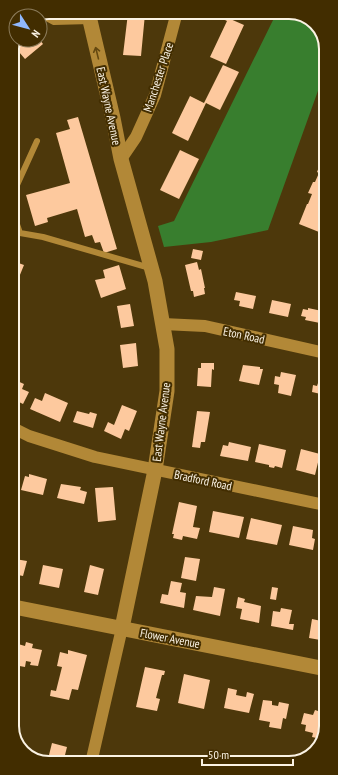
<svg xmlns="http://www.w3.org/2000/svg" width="338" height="775" font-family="'PT Sans Narrow',sans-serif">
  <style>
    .forest { fill: #387e2e }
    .building { fill: #fdc99e }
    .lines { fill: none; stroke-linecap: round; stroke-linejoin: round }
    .service { stroke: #b28837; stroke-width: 6 }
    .minor { stroke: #b28837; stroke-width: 12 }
    .tertiary { stroke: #b28837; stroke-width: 15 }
    .oneway { stroke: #644810 }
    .labels { text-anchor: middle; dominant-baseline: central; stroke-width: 4; stroke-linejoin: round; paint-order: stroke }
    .street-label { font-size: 12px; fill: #fbf3e4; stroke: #422d00 }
    .rim { fill: none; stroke: #fbf3e4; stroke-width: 2 }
  </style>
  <rect width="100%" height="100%" fill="#4d380b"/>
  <path class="forest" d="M277,12h15l20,8 12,17v37l-56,156 -57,12 -47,5 -6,-21 16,-5z"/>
  <path class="building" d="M209,12h22l-3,6 16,7 -18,39 -16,-7 17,-36z
    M128,13l17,1 -4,42 -18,-1z
    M15,40h25l3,4 -18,15 -12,-14z
    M223,65l16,7 -19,38 -14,-7 -18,38 -16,-8 18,-37 14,7z
    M78,117l39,132 -13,4 -4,-11 -5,1 -3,-8 -7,2 -8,-28 -30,9 1,4 -13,4 -9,-31 44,-12 -14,-50 14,-4 -3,-9z
    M180,150l19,9 -20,40 -19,-9z
    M321,162l3,1 1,58h-3l-3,11 -20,-8 8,-20h1l4,-10 -4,-1 5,-11h2l4,-9 -2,-1z
    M193,249l10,2 -2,9 -10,-2z
    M13,261l11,4 -11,27z
    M197,262l2,8 2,-1 4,19h-1l1,6 -11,3 -1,-6h-2l-6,-26z
    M119,265l7,24 -25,9 -6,-18 10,-2 -2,-8z
    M236,292l20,4 -3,13 -14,-3 1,-5 -6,-1z
    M272,300l19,4 -3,13 -19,-4z
    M130,304l4,22 -13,2 -4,-22z
    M308,308l14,3 -2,12 -15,-3 1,-3 -5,-1 2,-7 5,1z
    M136,343l2,23 -15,2 -3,-23z
    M201,363h13v7l-2,-1 -1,18 -14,-1 1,-18h3z
    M243,365l17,2v2h3l-4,16 -20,-4z
    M281,372l15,3 -5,21 -13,-3 1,-8 -5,-1 1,-8 5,1z
    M13,379l11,5 -2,5 7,3 -6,12 -10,-5z
    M319,380l6,1v14l-13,-3 1,-7 4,1z
    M45,393l23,10 -8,19 -30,-13 5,-11 7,3z
    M122,405l15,6 -8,20 -4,-2 -4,10 -17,-8 4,-9 6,3z
    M77,411l12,3 1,-2 7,2 -4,14 -20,-6z
    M197,411l13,1 -5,30h-4l-1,6 -8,-1z
    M229,442l22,5 -3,14 -28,-5 3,-11 5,1z
    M259,444l27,6 -4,18 -7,-2 -1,2 -5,-1v-2l-14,-3z
    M301,449l19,5 -5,21 -19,-5z
    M29,474l18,5 -4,16 -22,-5 4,-14 4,1z
    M61,484l20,3 -1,3 7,2 -3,12 -27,-6z
    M113,487l3,33 -18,2 -3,-34z
    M179,502l18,4 -4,21 7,1 -3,11 -14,-3 -1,4 -9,-2 1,-4h-2z
    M213,511l31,6 -5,21 -30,-6z
    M251,518l31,7 -5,20 -31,-6z
    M293,526l20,4 -1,8 3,1 -2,11 -24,-5z
    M13,553l3,1 -1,5 12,2 -4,15 -10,-2z
    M185,557l15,2 -4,22 -15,-3z
    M43,565l20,4 -4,19 -20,-4z
    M90,565l14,4 -6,26 -14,-3z
    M171,581l11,2 -2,9 6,1 -2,15 -24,-5 2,-9 6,1z
    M214,587l11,2 -5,27 -27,-6 3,-14 16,1z
    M272,587l6,1 -2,12 -6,-1z
    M238,597l7,2 -1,3 17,4 -2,17 -19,-4 2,-10 -6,-1z
    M281,608l11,2 -3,14h5l-1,6 -22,-4 2,-15 7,1z
    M312,619l14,3v19l-17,-3z
    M26,642l7,2 -1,4 10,2 -4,16 -8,-1 1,-3 -5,-1 -1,6 -11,-2 4,-21 7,2z
    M68,650l19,5 -9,35 -6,-1 -3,11 -19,-4 1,-6 5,1 6,-24 -5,-1 3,-14 8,2z
    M145,667l20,4 -1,4h-2l-6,23 4,1 -3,12 -21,-4z
    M184,674l26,6 -6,29 -26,-6z
    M228,688l9,2 -1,5 10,2 1,-5 7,2 -5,19 -25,-5z
    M263,700l9,1v4l6,1 1,-4 10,2 -3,15 -3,-1 -2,11 -12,-2 1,-5 -11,-2z
    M320,701l6,1v24l-5,13 -9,-2 1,-4 -8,-2 1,-6 -5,-1 3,-11 9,2 2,-5 3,1z
    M52,743l15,4 -4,16h-16z
    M133,756l24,5v1h-26z"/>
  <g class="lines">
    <path class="service" d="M41,15l13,7 36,-1
      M12,196l25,-55
      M13,213l7,20 23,4 107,31"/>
    <path class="minor" d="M121,159l15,-22 19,-42 22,-83
      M163,324l42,2 120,27
      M13,428l16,8 66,21 230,48
      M91,763l31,-135"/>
    <path class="tertiary" d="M88,12l25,106 8,41 34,122 12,68v42l-12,79 -33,158
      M14,607l312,62"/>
  </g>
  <defs><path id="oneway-shaft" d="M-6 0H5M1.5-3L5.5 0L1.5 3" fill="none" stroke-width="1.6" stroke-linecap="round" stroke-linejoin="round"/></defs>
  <use class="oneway" href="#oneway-shaft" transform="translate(97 53) rotate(-104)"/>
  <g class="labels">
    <g class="street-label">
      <text transform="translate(158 77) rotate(-72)">Manchester Place</text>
      <text transform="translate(109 106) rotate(78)">East Wayne Avenue</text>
      <text transform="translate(244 335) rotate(12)">Eton Road</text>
      <text transform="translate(161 422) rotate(-83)">East Wayne Avenue</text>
      <text transform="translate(203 480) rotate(12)">Bradford Road</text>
      <text transform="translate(170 638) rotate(11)">Flower Avenue</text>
    </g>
  </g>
  <path d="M0 0H338V775H0ZM49 19H289A30 30 0 0 1 319 49V726A30 30 0 0 1 289 756H49A30 30 0 0 1 19 726V49A30 30 0 0 1 49 19Z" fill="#422d00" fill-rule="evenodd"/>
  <path class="rim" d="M49 19H289A30 30 0 0 1 319 49V726A30 30 0 0 1 289 756H49A30 30 0 0 1 19 726V49A30 30 0 0 1 49 19Z"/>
  <g transform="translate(28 28) rotate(126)"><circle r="19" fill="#422d00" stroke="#8c7c5b"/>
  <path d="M0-3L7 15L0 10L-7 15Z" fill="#90b8fd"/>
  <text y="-6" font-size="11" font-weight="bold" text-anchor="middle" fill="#fbf3e4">N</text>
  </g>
  <path d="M202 759v6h91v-6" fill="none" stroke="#fbf3e4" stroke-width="2"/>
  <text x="208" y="759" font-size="12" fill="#fbf3e4" stroke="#422d00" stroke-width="3" paint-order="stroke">50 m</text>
</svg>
